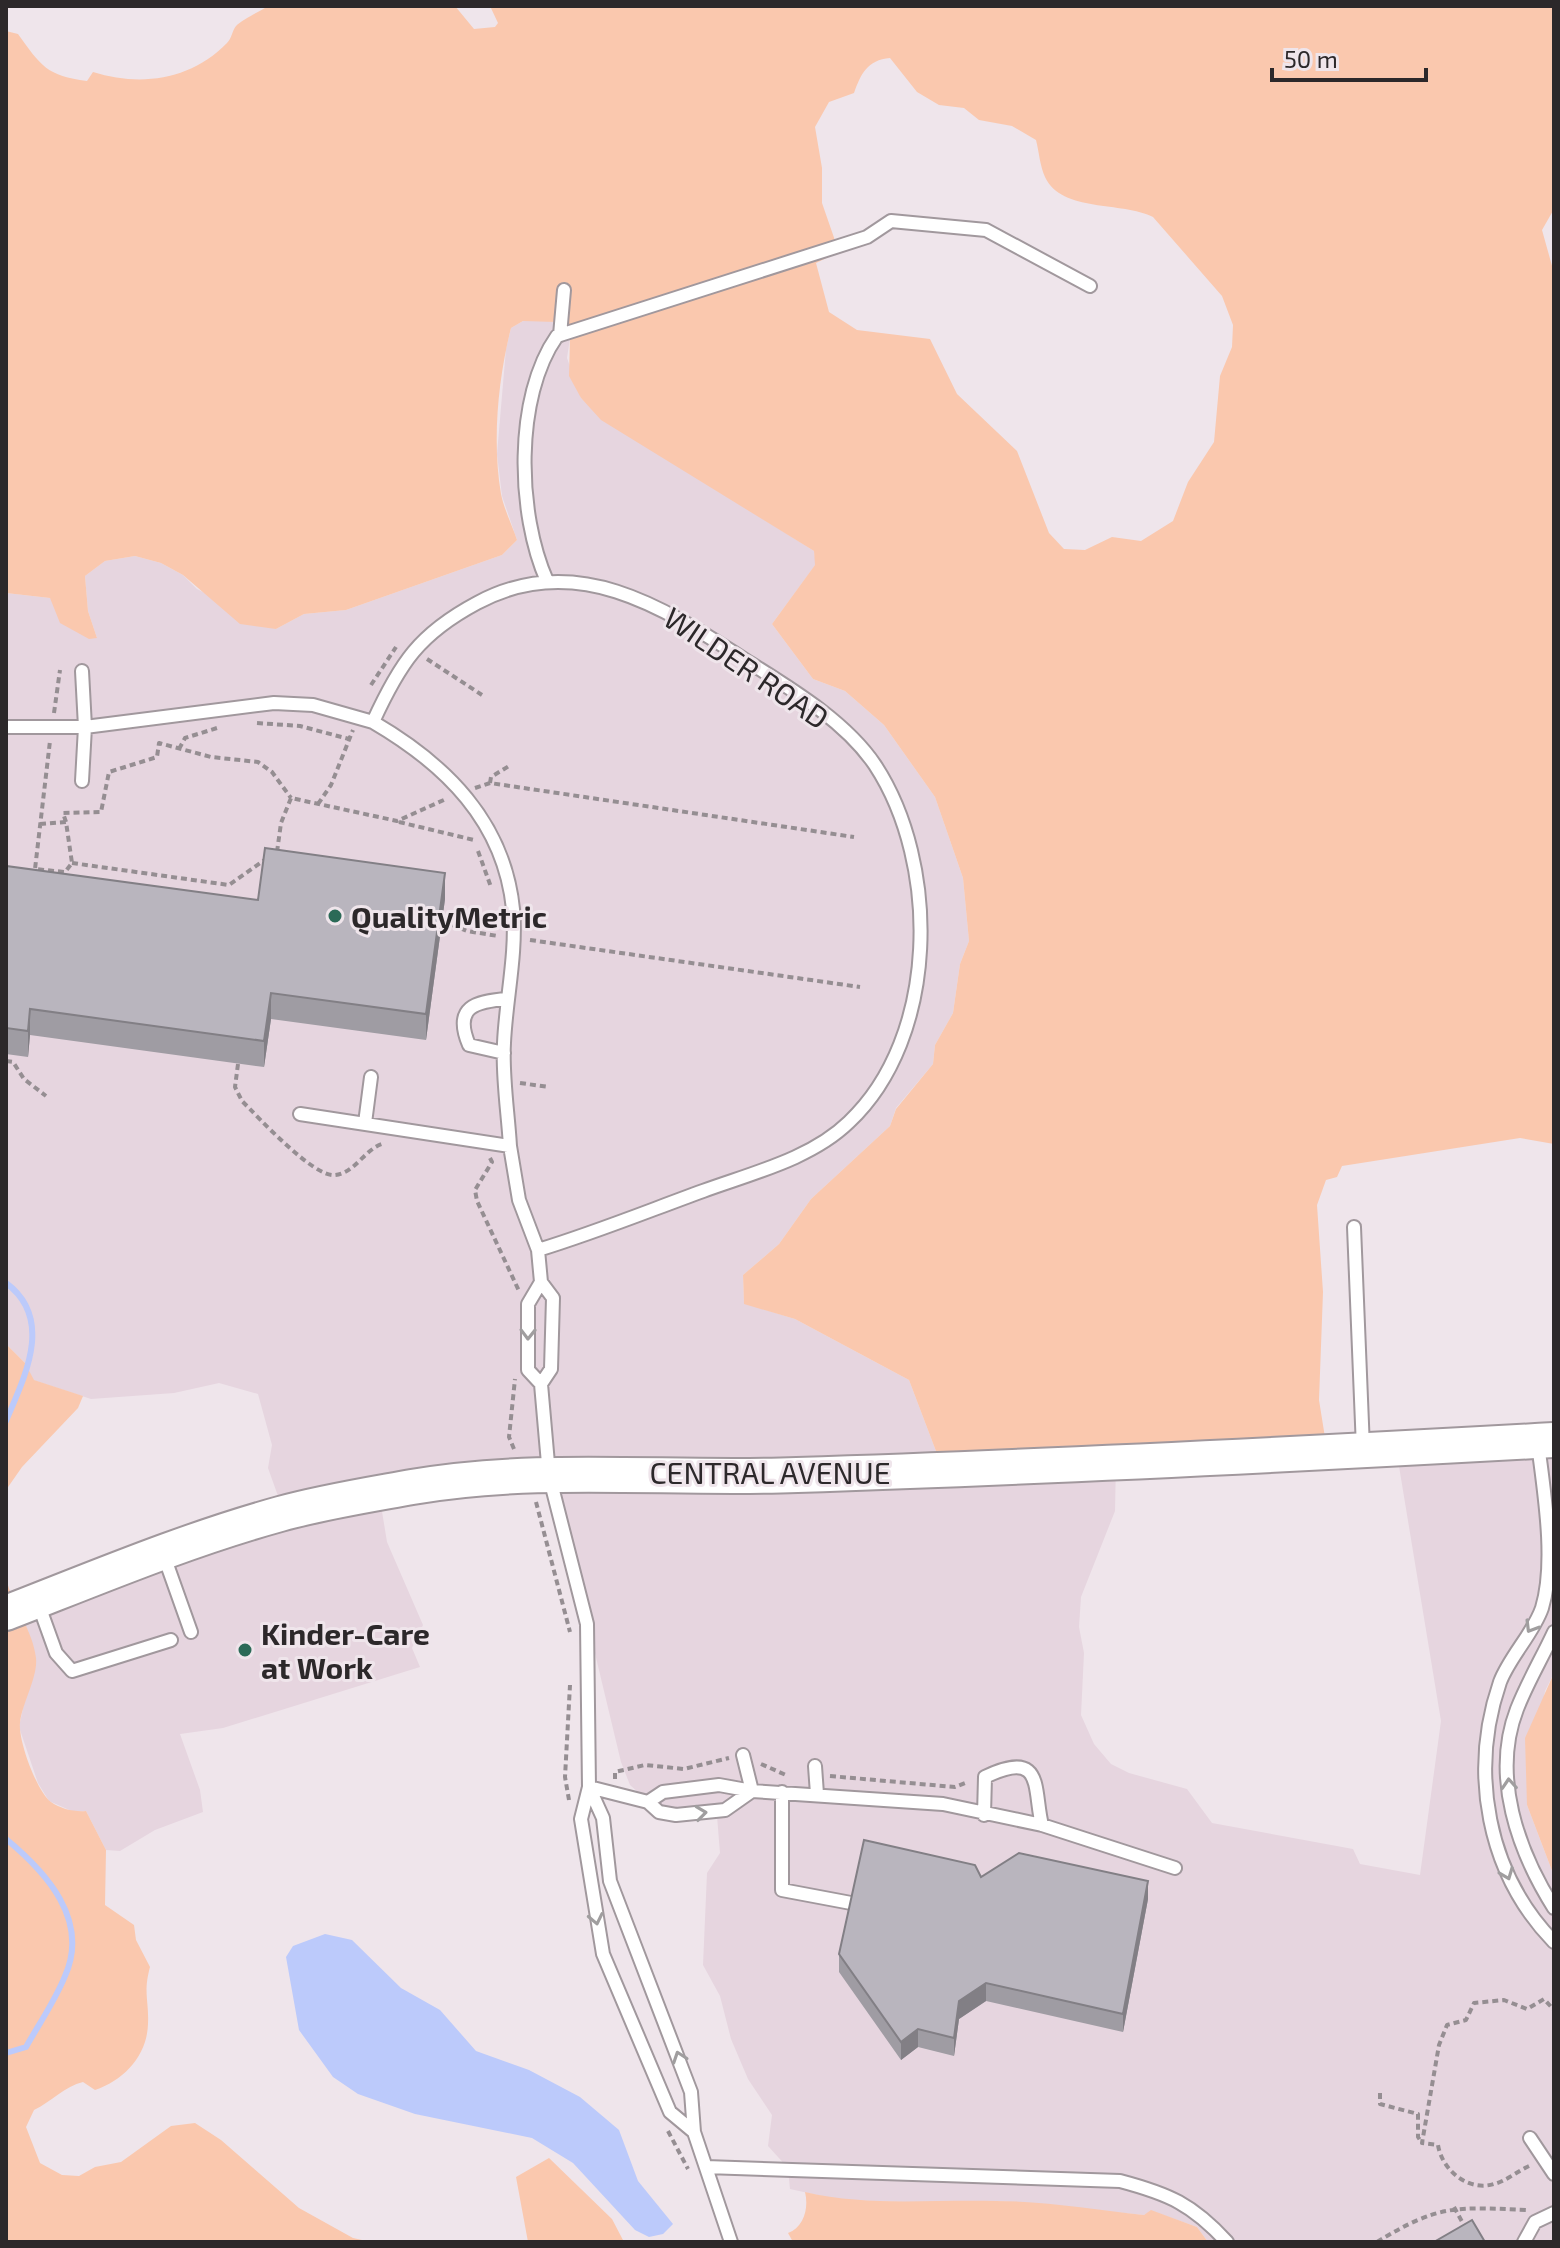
<svg xmlns="http://www.w3.org/2000/svg" width="1560" height="2248" font-family="'Exo 2',sans-serif">
  <style>
    .built { fill: #e6d5df }
    .green { fill: #fac8ae; fill-rule: evenodd }
    .water { fill: #bccafb }
    .lines { fill: none; stroke-linecap: round; stroke-linejoin: round }
    .stream { stroke: #bccafb; stroke-width: 6 }
    .lane-casing { stroke: #a1989d; stroke-width: 16 }
    .secondary-casing { stroke: #a1989d; stroke-width: 38 }
    .path { stroke: #958e92; stroke-width: 4; stroke-dasharray: 6 4; stroke-linecap: butt }
    .lane { stroke: #fff; stroke-width: 12 }
    .secondary { stroke: #fff; stroke-width: 34 }
    .wall { fill: #9f9ca3 }
    .shaded-wall { fill: #827f85 }
    .building { fill: #b9b5be; stroke: #827f85; stroke-width: 2 }
    .oneway { stroke: #a09e9f }
    .poi-dot { fill: #2b6a57; stroke: #efe5eb; stroke-width: 3 }
    .labels { text-anchor: middle; dominant-baseline: central; stroke-width: 6; stroke-linejoin: round; paint-order: stroke }
    .street-label { font-size: 30px; fill: #2c282a; stroke: #efe5eb }
    .poi-label { font-size: 30px; font-weight: bold; fill: #2c282a; stroke: #efe5eb; text-anchor: start }
  </style>
  <rect width="100%" height="100%" fill="#efe5eb"/>
  <path class="built" d="M540,320l16,2 14,16 -3,20 14,40 19,18 214,135 2,13 -44,60 41,55 32,12 39,34 51,72 28,81 6,63 -9,23 -7,49 -18,32 -2,19 -37,44 -6,18 -79,73 -32,45 -36,31 1,28 51,16 114,61 33,87 174,-5 -1,49 -34,86 -2,30 5,26 -3,62 13,29 17,20 18,9 58,16 25,34 141,26 7,15 60,11 21,-154 -45,-273 158,-9v234l-9,18 -18,114 27,71v366h-346l-11,-15 -45,-16 -8,4 -144,-14 -63,2 -97,-3 -50,-11 -2,-21 -20,-22 4,-31 -24,-36 -17,-40 -11,-43 -17,-31 4,-92 13,-20 -3,-37 -39,-2 -30,-13 -18,-16 -9,-23 -68,-284 -174,15 8,49 36,83 -11,23 8,19 -197,61 -43,6 20,56 3,22 -48,18 -35,21 -14,-1 -20,-39 -12,1 -25,-11 -11,-18 -19,-56 6,-28 -4,-84 262,-105 -15,-42 4,-23 -14,-51 -39,-11 -45,10 -83,6 -58,-19 -8,-17 -19,-19v-751l44,5 47,40 -9,-27 -3,-35 20,-15 30,-5 26,7 22,12 14,14 79,40 28,-15 42,-4 156,-55 15,-15 -15,-44 -5,-42 9,-105 5,-21 12,-7z"/>
  <path class="green" d="M268,6h187l19,23 21,-2 3,-4 -8,-17h1064v203l-12,21 12,43v871l-34,-6 -178,28 -5,11 -11,3 -9,25 6,87 -4,108 8,50 -385,17 -33,-87 -114,-61 -51,-15 -1,-29 36,-31 32,-45 79,-73 6,-17 37,-45 2,-19 18,-32 7,-49 9,-23 -6,-63 -28,-81 -51,-72 -39,-34 -32,-12 -41,-55 43,-59 -1,-14 -213,-131 -20,-22 -12,-22 1,-38 -14,-16 -33,-1 -12,7c-13,51 -19,114 -10,166 3,15 11,31 16,46l-15,15 -156,55 -42,4 -28,15 -36,-5 -57,-49 -22,-12 -26,-7 -30,5 -20,15 3,35 9,27 -8,1 -29,-16 -10,-25 -44,-5v-562l12,3c23,32 29,42 69,47l6,-9c48,15 98,8 134,-29 5,-5 5,-12 9,-17 7,-7 23,-14 32,-20zM890,58l27,34 22,13 25,3 15,12 33,6 24,14c3,12 4,26 9,37 17,36 77,24 108,40l69,79 11,29 -1,22 -12,29 -6,66 -26,40 -15,39 -32,20 -29,-4 -27,13 -21,-1 -15,-16 -32,-82 -60,-57 -27,-55 -73,-9 -28,-18 -13,-49 23,-11 -17,-49v-35l-7,-41 14,-25 25,-9c7,-19 13,-33 36,-35z
    M6,1344l19,19 9,17 49,16 -5,12 -56,59 -16,23z
    M6,1578c6,27 27,52 30,80 2,19 -14,45 -16,65 -2,17 17,69 31,79 10,7 23,10 35,9l20,39 -1,55 29,20 2,15 14,27c-7,26 -1,33 -2,57 -1,32 -24,56 -53,66l-12,-8c-18,4 -32,20 -49,28l-8,17 14,36 22,12 17,1 16,-9 26,-5 50,-36 24,-3 26,17 78,68 54,30 18,4h-365z
    M1554,1673v203l-27,-71 -2,-67z
    M549,2158l63,61 12,23h-96l-12,-65z
    M805,2192c64,15 127,7 191,9 50,0 99,9 148,14l7,-5 46,17 11,15h-415l-5,-9c16,-6 21,-25 17,-41z"/>
  <path class="water" d="M325,1934l27,6 49,48 39,22 36,41 53,19 51,27 39,33 19,51 35,43 -10,10 -14,3 -14,-7 -62,-67 -41,-25 -117,-24 -57,-20 -25,-17 -34,-47 -13,-73 7,-11z"/>
  <g class="lines">
    <path class="stream" d="M6,1283c49,36 18,95 0,138
      M6,1839c40,33 84,81 59,137 -10,25 -26,48 -39,71l-20,6"/>
    <g class="lane-casing">
      <path id="lane" d="M560,335l4,-45
        M547,581c-30,-67 -33,-184 10,-245l310,-99 24,-16 95,9 104,56
        M82,671l3,56 -3,54
        M373,722c72,42 131,99 140,187 4,45 -7,89 -9,134 -2,33 4,69 6,103
        M6,727h79l189,-24 39,2 60,17c27,-59 46,-88 104,-119 100,-54 189,6 273,60 43,27 96,59 125,102 65,99 64,272 -26,357 -38,37 -97,51 -146,69 -55,20 -109,42 -165,59l3,32 -13,22v66l13,14 8,91 38,149 2,163 59,15 11,10 17,3 49,-5 27,-19
        M504,1053l-35,-8c-16,-38 6,-44 39,-46
        M300,1114l210,32 9,54 19,50
        M365,1123l6,-46
        M1354,1227l9,221
        M541,1384l10,-15 2,-71 -12,-16
        M1538,1444c6,48 18,118 4,164 -9,26 -32,48 -42,74 -31,90 -13,191 54,260
        M164,1556l27,76
        M38,1603l18,50 16,18 99,-31
        M1554,1632c-12,26 -27,51 -37,77 -26,67 1,142 37,199
        M743,1755l9,36
        M815,1766l2,28
        M589,1787l14,31 7,63 81,211 3,40 37,110
        M589,1787l-8,32 22,135 67,158 24,20
        M782,1792v98l69,13
        M648,1802l15,-10 56,-7 33,6 191,13 99,21 133,43
        M984,1815l1,-38c60,-29 48,13 57,48
        M1530,2138l24,36
        M706,2167l414,14c49,13 72,23 107,61
        M1524,2242l11,-20 19,-9"/>
    </g>
    <g class="secondary-casing">
      <path id="secondary" d="M6,1613c90,-35 180,-73 274,-99 43,-12 88,-19 132,-27 128,-22 257,-7 385,-12 253,-8 505,-21 757,-35"/>
    </g>
    <path class="path" d="M427,659l55,36
      M371,685l25,-38
      M54,713l6,-43
      M257,723l43,3 49,13
      M179,749l6,-11 32,-10
      M490,783l1,-6 18,-11
      M475,788l15,-5 364,54
      M318,804l13,-19 22,-55
      M66,822l-3,-9 38,-1 8,-40 48,-15 2,-14 52,14 47,5 14,10 19,26
      M399,822l75,18
      M40,824l26,-2 6,41 -7,9 -30,-3 15,-128
      M478,851l13,36
      M277,852l4,-29 10,-25 106,23 49,-22
      M72,863l157,22 37,-26
      M442,921l25,10 31,5
      M530,940l330,47
      M6,1061l7,1 11,17 22,17
      M238,1064l-3,23 7,14c16,16 72,77 93,74 20,-2 29,-25 47,-31
      M520,1083l29,4
      M490,1158l2,4 -17,28 2,11 42,90
      M514,1449l-5,-12 6,-58
      M536,1502l34,130
      M761,1764l25,11
      M830,1776l125,11 13,-5
      M615,1779v-7l30,-7 39,4 45,-11
      M569,1800l-4,-23 5,-92
      M1380,2093v11l38,10v23l4,6
      M668,2131l20,38
      M1529,2166c-11,5 -23,15 -35,18 -26,8 -52,-14 -56,-39l-16,-2 17,-98 8,-20 19,-5 8,-17 30,-3 23,9 17,-10 10,11
      M1454,2207l12,22
      M1377,2242c62,-38 79,-35 149,-32"/>
    <use href="#lane" class="lane"/>
    <use href="#secondary" class="secondary"/>
  </g>
  <path class="wall" d="M6,866l252,34 187,-1 -19,141 -155,-21 -7,48 -234,-32 -2,22 -22,-3z
    M981,1877l167,22 -25,133 -137,-31 -27,18 -5,37 -36,-9 -17,13 -62,-88v-18z"/>
  <path class="shaded-wall" d="M445,873v26l-19,141v-26z
    M271,993v26l-7,48v-26z
    M30,1009v26l-2,22v-26z
    M1148,1881v18l-25,133v-18z
    M986,1983v18l-27,18 -5,37v-18l5,-37z
    M918,2029v18l-17,13v-18z"/>
  <path class="building" d="M265,848l180,25 -19,141 -155,-21 -7,48 -234,-32 -2,22 -22,-3v-162l252,34z
    M864,1840l111,25 6,12 38,-24 129,28 -25,133 -137,-31 -27,18 -5,37 -36,-9 -17,13 -62,-88z
    M1472,2220l13,22h-51z"/>
  <defs><path id="oneway-chevron" d="M-2-3.5L2.5 0L-2 3.5" fill="none" stroke-width="1.6" stroke-linecap="round" stroke-linejoin="round" transform="scale(2)"/></defs>
  <g class="oneway">
    <use href="#oneway-chevron" transform="translate(528 1334) rotate(91)"/>
    <use href="#oneway-chevron" transform="translate(1531 1627) rotate(121)"/>
    <use href="#oneway-chevron" transform="translate(1509 1784) rotate(-94)"/>
    <use href="#oneway-chevron" transform="translate(701 1813) rotate(-7)"/>
    <use href="#oneway-chevron" transform="translate(1507 1874) rotate(69)"/>
    <use href="#oneway-chevron" transform="translate(596 1919) rotate(78)"/>
    <use href="#oneway-chevron" transform="translate(679 2057) rotate(-109)"/>
  </g>
  <g class="poi-dot">
    <circle cx="335" cy="916" r="8"/>
    <circle cx="245" cy="1650" r="8"/>
  </g>
  <g class="labels">
    <g class="street-label">
      <text transform="translate(747 667) rotate(34)">WILDER ROAD</text>
      <text x="770" y="1472">CENTRAL AVENUE</text>
    </g>
    <g class="poi-label">
      <text x="351" y="916">QualityMetric</text>
      <text x="261" y="1633">Kinder-Care<tspan x="261" dy="34">at Work</tspan></text>
    </g>
  </g>
  <rect width="1560" height="2248" fill="none" stroke="#2c282a" stroke-width="16"/>
  <path d="M1272 68v12h154v-12" fill="none" stroke="#2c282a" stroke-width="4"/>
  <text x="1284" y="68" font-size="24" fill="#2c282a" stroke="#efe5eb" stroke-width="6" paint-order="stroke">50 m</text>
</svg>
